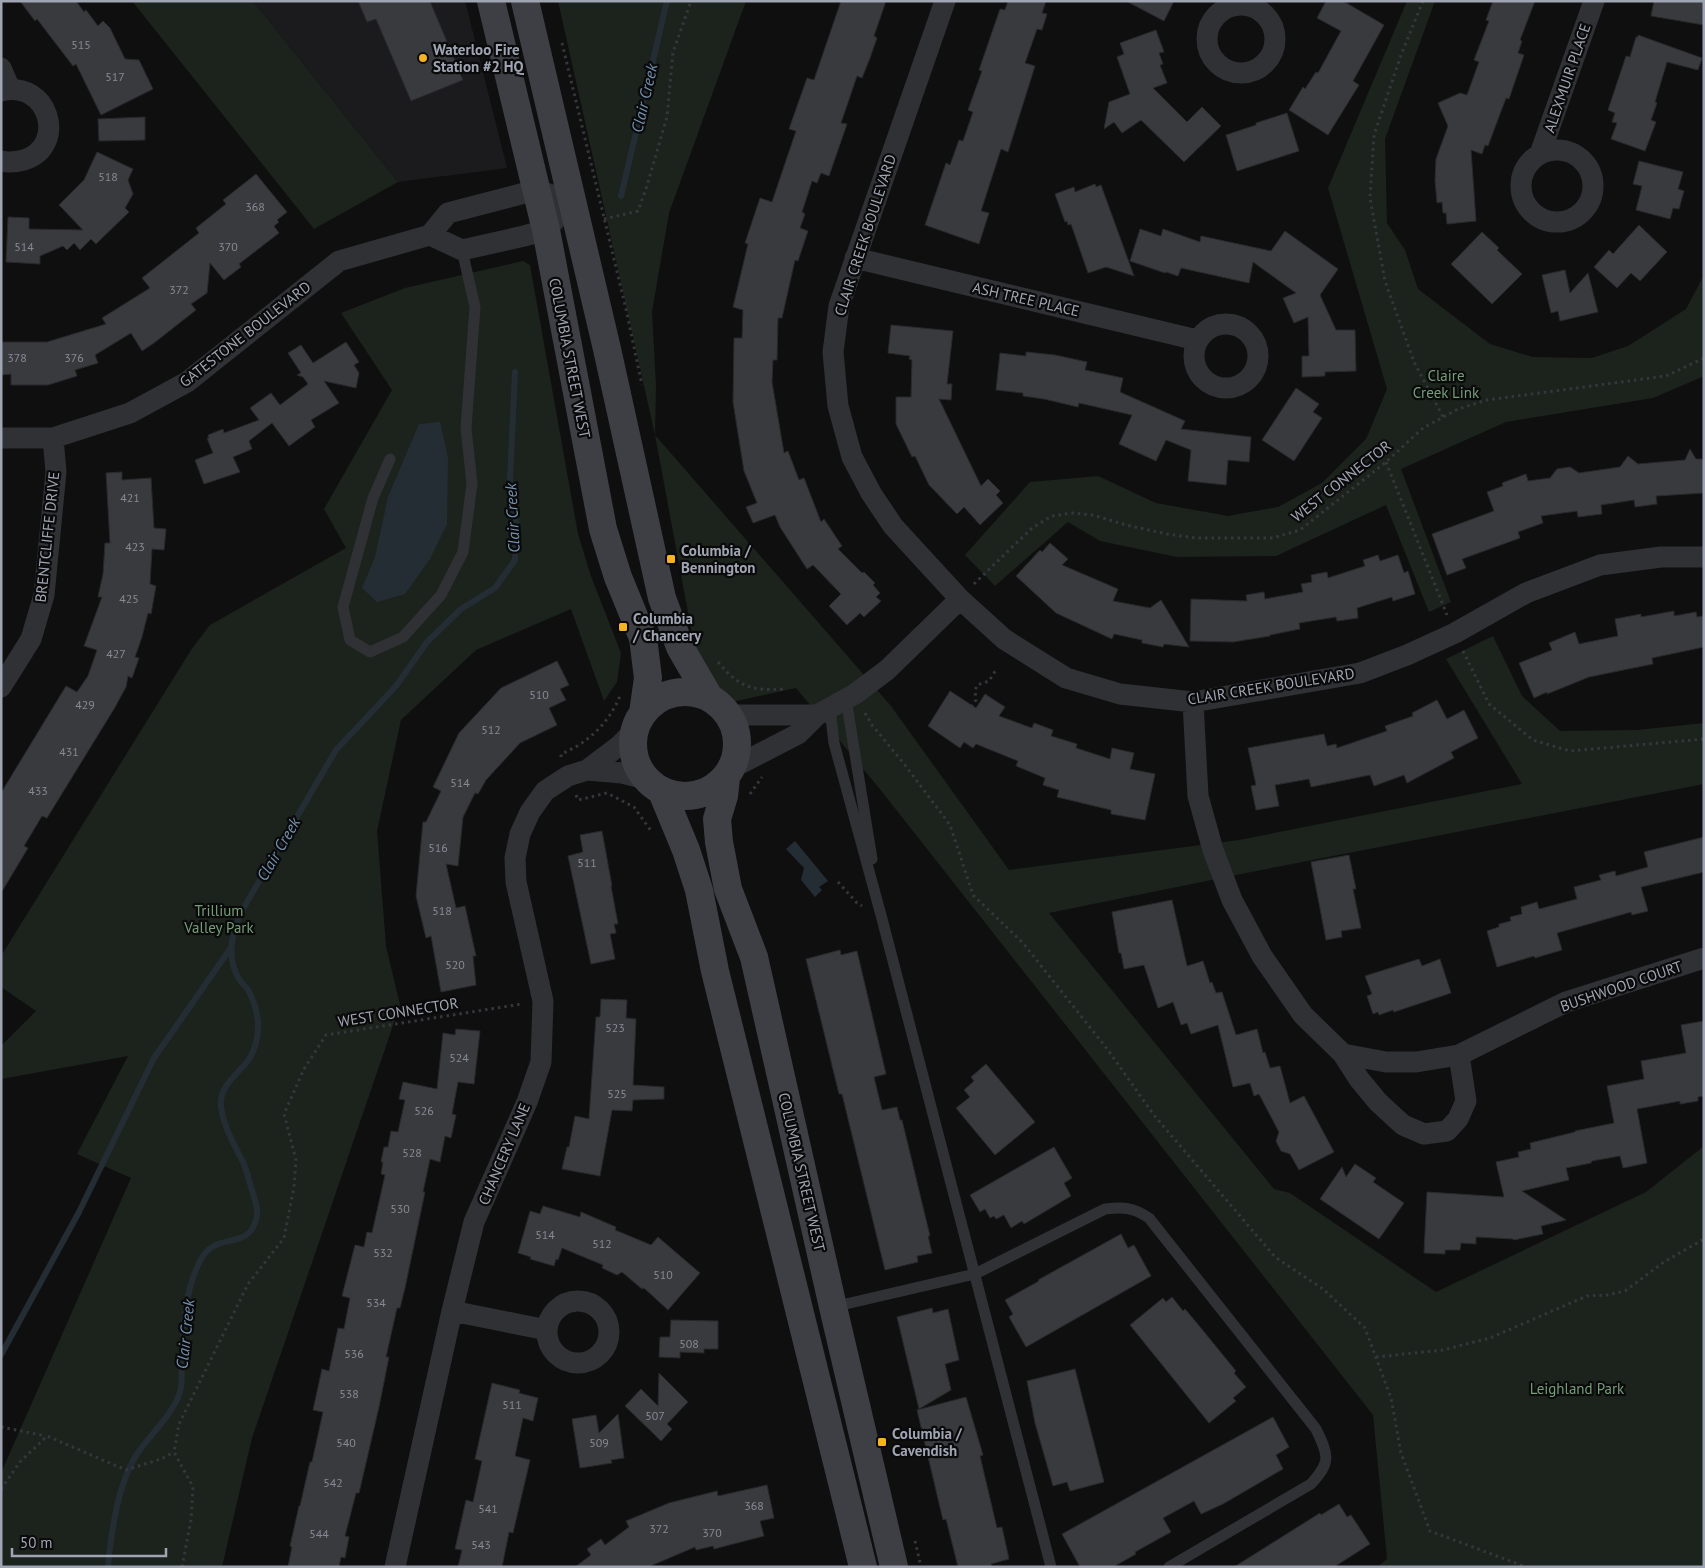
<svg xmlns="http://www.w3.org/2000/svg" width="1705" height="1568" font-family="'PT Sans',sans-serif">
  <style>
    .built { fill: #1b1b1d }
    .green { fill: #1b231c }
    .water { fill: #252d34 }
    .lines { fill: none; stroke-linecap: round; stroke-linejoin: round }
    .stream { stroke: #252d34; stroke-width: 6 }
    .building { fill: #383a3e; stroke: #29292c }
    .path { stroke: #36373c; stroke-width: 3; stroke-dasharray: 2.5 4; stroke-linecap: butt }
    .lane { stroke: #303135; stroke-width: 11 }
    .street { stroke: #303135; stroke-width: 21 }
    .secondary { stroke: #3e3f45; stroke-width: 28 }
    .poi-dot { fill: #f5b322; stroke: #0a0a0b; stroke-width: 2 }
    .labels { text-anchor: middle; dominant-baseline: central; stroke-width: 4.5; stroke-linejoin: round; paint-order: stroke }
    .number-label { font-size: 12px; fill: #858a95 }
    .poi-label { font-size: 15px; font-weight: bold; fill: #9fa5b2; stroke: #0a0a0b; text-anchor: start }
    .street-label { font-size: 15px; fill: #9fa5b2; stroke: #0a0a0b }
    .park-label { font-size: 15px; fill: #769e79; stroke: #0a0a0b }
    .water-label { font-size: 16px; font-style: italic; fill: #7492af; stroke: #0a0a0b }
  </style>
  <rect width="100%" height="100%" fill="#0f0f10"/>
  <path class="built" d="M253,1h212l42,167 -109,14z"/>
  <path class="green" d="M132,1h121l145,181 -84,47z
    M558,1h188l-77,212 -17,99 4,74 -1,49 236,271 118,164 230,-30 283,-56 -76,-125 47,-23 29,60 38,35 77,-1 67,-7v61l-458,89 -197,40 225,276 16,4 146,99 210,-100 58,-46v421h-327l10,-8 -14,-144 -494,-627 -83,-100 -69,15 -26,-21 -46,-247z
    M1407,1h28l-50,138 2,84 18,27 13,39 72,55 43,13 59,1 36,-12 58,-37 18,-34v100l-2,2 -49,21 -147,24 -105,47 50,133 -22,10 -43,-107 -110,51 -99,1 -77,-16 -32,-19 -73,64 -30,-31 65,-73 68,-6 58,27 72,13 50,-9 44,-24 44,-44 21,-50 -59,-201z
    M523,261l7,4 48,269 13,42 30,77 -4,29 -13,19 -33,-92 -95,41 -75,70 -24,111 9,115 14,59 -148,433 -30,129h-221v-94l130,-295 -54,-24 51,-98 -127,23v-33l35,-35 -35,-24v-31l190,-306 19,-25 136,-77 -22,-39 68,-119 -51,-77 64,-25z"/>
  <path class="water" d="M440,422l8,36 -1,66 -17,35 -25,35 -28,8 -15,-14 13,-31 13,-60 31,-73z
    M795,841l33,40 -9,6 3,3 -7,7 -14,-17 3,-12 -18,-19z"/>
  <g class="lines">
    <path class="stream" d="M621,196l46,-195
      M1,1355l78,-143 75,-154 76,-109
      M108,1567c3,-34 10,-84 29,-113 12,-18 37,-41 43,-62 3,-10 1,-23 2,-34 1,-33 3,-69 19,-99 16,-28 46,-8 55,-39 3,-10 -1,-20 -4,-30 -3,-9 -5,-19 -9,-28 -9,-18 -20,-36 -22,-56 -2,-19 15,-31 26,-44 7,-9 10,-21 11,-32 1,-12 -3,-28 -10,-40 -2,-4 -7,-7 -9,-11 -13,-22 -7,-44 1,-65l96,-164 60,-64 31,-44 34,-33 34,-21 20,-28 1,-37 -6,-43 5,-108"/>
  </g>
  <path class="building" d="M20,1h56l8,11 2,-2 12,16 5,-5 7,7 15,31 14,1 14,29 -52,26 -25,-51 -3,2 -36,-47 -2,2z
    M358,1h72l33,79 -52,21 -35,-82 -9,3z
    M841,1h45l-12,35 3,2 -7,20 -8,20 -5,-2 -16,47 6,1 -18,52 -8,-3 -4,10 -5,-2 -10,31 3,2 -5,14 8,3 -10,30 -3,-1 -13,58h-4l-1,42h-4l-1,22 12,71 4,-2 11,29 5,-2 17,44 3,-3 18,27 -4,3 24,24 2,-1 11,11 -2,2 7,8 -4,4 5,4 -17,16 -4,-4 -13,12 -18,-19 12,-12 -28,-29 -6,4 -27,-42 -5,-12 -22,8 -7,-16 11,-4 -13,-32 -11,-69 1,-64h8l1,-28 -10,-3 15,-63 -3,-1 15,-45 12,4 24,-71 -7,-2 18,-51 7,2z
    M1008,1h38l-4,12 5,1 -5,16 -5,-1 -12,34 10,3 -27,86 -7,-3 -20,62 8,2 -10,31 -54,-19 21,-62 4,2 9,-25 4,1 10,-29 -5,-2 14,-39 -3,-1 21,-61 5,1z
    M1126,1h48l-10,20z
    M1326,1h17l41,24 -31,56 6,4 -31,50 -39,-25 14,-23 2,2 11,-17 2,1 23,-42 -24,-13z
    M1493,1h42l-15,39 2,1 -4,12 6,2 -15,44 -3,-1 -18,48 -3,-1 -3,9 -11,-4 5,71 -29,3 -1,-11h-3l-1,-11 -5,1 -2,-23 1,-21 12,-33 -10,-23 22,-10 7,2 12,-33 -5,-2 15,-39 -3,-1z
    M1654,1h50v24l-53,-9z
    M1156,30l8,22 -5,1 4,11 -3,1 7,18 -14,5 34,34 15,-15 19,19 -37,36 -43,-42 -19,13 -8,-11 -10,7 5,-27 21,-8 -13,-37 7,-3 -4,-11z
    M1638,35l64,23 -4,12 -31,-8 -12,40 2,1 -6,17 5,2 -11,29 -34,-12 6,-16 -5,-1 3,-9 -7,-3 18,-54 4,1 6,-20h2z
    M1287,113l12,38 -62,20 -11,-36 30,-10v-2z
    M145,117v23l-46,1 -1,-22z
    M97,152l36,17 -5,11 5,14 -8,14 4,4 -33,32 -5,-5 -11,11 -6,-7 -7,7 -4,-4 -23,10v8l-34,-2 2,-45 21,1v11l54,1 -24,-25 25,-25z
    M1639,161l44,11 -5,17 6,2 -5,18 -6,-1 -3,11 -34,-9 6,-24 -9,-2z
    M256,174l31,38 -10,8 2,2 -5,4 5,7 -40,31 2,3 -17,13 -14,-17 -3,30 -16,11 5,6 -42,33 -12,8 -11,-18 -36,22 3,8 -23,7 2,6 -29,9h-37v-11l-10,1v-33h46l59,-18 -4,-6 48,-30 -8,-10 57,-45 -3,-5 30,-24 -3,-4z
    M1095,184l1,3 5,-2 33,91 -28,-9 -18,6 -17,-49 -3,1 -1,-4 -2,1 -10,-28 19,-7 1,5z
    M1639,225l28,27 -27,29 -9,-8 -14,15 -23,-21 15,-17 4,4z
    M1140,229l21,7 2,-7 37,13 1,-6 70,15 14,-20 53,38 -18,26 16,35h19l1,41 -31,1v4l-23,1v-21h7l-1,-39 -14,6 -11,-25 13,-5 -43,-31 -4,21 -68,-15 -3,8 -12,-4 -1,1 -35,-12z
    M1482,232l17,16 -2,2 25,24 -30,30 -41,-40z
    M1565,270l5,23 18,-20 10,39 -38,9 -2,-10 -7,2 -9,-38z
    M891,325l62,6 -6,53h5l-1,16 -12,-1 42,87 7,-7 12,12 -4,4 7,8 -23,22 -16,-18 -7,7 -28,-29 -14,-29 -3,1 -16,-33v-27h15l1,-37 -3,-1 1,-3 -22,-3z
    M346,342l13,20 -5,3 5,8 -3,15 -32,-7 15,22 -28,17 4,7 -26,19 -17,-23 -23,18 3,8 -19,8 7,15 -36,12 -9,-24 18,-7 -6,-15h2l-1,-3 15,-6 1,4 35,-13 -9,-12 21,-15 9,12 28,-21 -5,-7 -6,-2 4,-2 -13,-20 13,-8 12,18z
    M1026,352l29,3 32,7 -2,8 38,8 -3,14 65,29 -4,8 70,8 -2,25 -21,-2 -2,25 -38,-4 3,-31 -25,-10 -10,21 -37,-17 13,-29 -53,-12 -1,4 -34,-8 -21,-3v-3l-27,-3 4,-37 26,3z
    M1296,388l23,16 -6,8 9,6 -28,43 -32,-21z
    M1690,449l6,10h8v34l-48,3 1,8 -22,3 -1,-7 -33,5 1,9 -24,3 -1,-6 -36,5 2,7 -25,9 2,6 -58,21 4,9 -19,7 -15,-41 62,-23 -7,-19 16,-6 -1,-3 24,-9 2,7 22,-3 7,-9 13,-2 9,6 41,-6 8,-11 10,8 47,-4z
    M122,472v8l29,-2 3,50 12,1 -2,21 -12,-1 -2,35 6,2 -5,28 -3,-1 -6,24 -7,20 4,1 -7,20 -4,-2 -2,11 -12,22 -67,109 -5,-2 -18,30 4,2 -27,45v-100l65,-107 11,6 11,-16 9,-26 -13,-4 18,-49h-4l5,-23 2,-31h5l-4,-70z
    M1050,543l18,16 -6,6 56,24 -5,12 37,7 11,-8 28,47 -25,-3 -1,3 -21,-4v-3l-28,-6 -2,5 -56,-26 -40,-37 24,-26 2,2z
    M1378,555l2,6 18,-6 6,18 4,-2 7,23 -22,7 -1,-4 -35,11 1,10 -21,3 -1,-4 -37,6 1,6 -30,6v1l-37,6 -43,-1 1,-42 56,2 -1,-6 18,-3 1,7 38,-7 -2,-8 11,-2 -1,-7 16,-3 1,6 37,-12 -2,-6z
    M1674,611v5l22,-4 1,5 7,-1v31l-52,11 1,6 -64,13 -42,17v-2l-13,6 -15,-35 33,-13 -3,-7 26,-11 4,12 39,-8 -3,-17 26,-5v3z
    M557,661l12,24 -9,4 6,11 -17,8 8,17 -37,18 -34,37 -8,14 -3,-1 -12,24 -5,49 -12,-2 10,44 9,-2 11,50h-3l3,29 -35,7 -10,-56 -5,2 -10,-42 7,-74h3l15,-31 -8,-4 26,-54 42,-45z
    M950,691l26,17 9,-14 20,13 -6,9 33,12 2,-5 19,7 -2,6 26,8 -1,4 34,11 2,-11 22,5 -4,16 25,5 -10,46 -34,-6v-4l-54,-13 2,-7 -16,-5 2,-7 -29,-12 2,-5 -42,-17 -3,4 -9,-6 -4,6 -32,-22z
    M1437,700l10,19 17,-9 14,28 -27,14 3,6 -47,25 -3,-8 -30,11 -4,-11 -59,12 -2,-8 -34,6 4,21 -23,4 -5,-24 5,-1 -8,-37 76,-14 3,12 9,-2 1,4 50,-17 -2,-5 28,-10 -1,-3z
    M602,831l10,55h-1l7,38h-4l2,9 -6,1 5,25 -24,5 -23,-108 15,-4 -3,-17z
    M1704,837v35l-63,15 7,24 -16,4 -1,-3 -74,21 5,17 -27,8 -1,-2 -37,11 -10,-36 12,-4v-3l12,-3 -1,-4 12,-3 -1,-7 16,-5 2,7 38,-10 -3,-12 27,-7 -2,-5 16,-4 1,5 32,-9 -4,-15z
    M1349,855l7,34h-3l8,39 -20,3 1,6 -16,3 -15,-78z
    M1172,900l15,66 16,-5 7,22 2,-1 4,11 6,-1 14,43 21,-6 6,24 2,-1 5,16 10,-2 10,37 14,-7 30,56 -35,18 -9,-16 -9,-3 -5,-10 3,-9 -20,-38 -5,2 -4,-13 -17,4 -15,-62 -27,9 -4,-11 -6,2 -8,-23 -15,6 -14,-43 -20,4 -3,-16h-2l-7,-41z
    M840,950l1,5 16,-4 29,123 -12,3 8,33 15,-3 3,13h2l28,116h-2l4,17 -15,3 1,6 -33,8 -43,-176h-3l-33,-135z
    M1419,959l3,7 18,-7 11,34 -57,19 -1,-2 -14,5 -1,-3 -5,2 -6,-18 5,-2 -7,-18z
    M601,999l26,1 -1,18 10,1 -3,66 31,2v12l-31,1 -1,11 -20,-1 -12,66 -38,-7 5,-22h2l6,-31 14,3 7,-102h4z
    M1704,1021v75l-6,1v4l-18,3v-3l-43,8 10,54 -24,5 -3,-12 -28,5 -1,2 -25,5 3,12 -47,11 44,29 -25,6 2,8 -29,6 -1,-1 -37,-2v7l-15,-1 -1,7h-15v4l-21,-1 3,-61 77,5 -8,-35 23,-5 -1,-5 13,-3 -1,-6 45,-11v-1l39,-8 -7,-37 37,-7 -3,-18 45,-8 -5,-28z
    M456,1029l24,2 -6,53 -16,-2 -6,32 4,1 -5,23 -6,-2 -5,26 -10,-3 -7,33h2l-20,96 -5,20h-3l-11,49h3l-10,50 -20,86h-3l-11,43 4,1 -4,21 -4,-1 -2,10h-51l4,-20 -2,-1 9,-40h1l10,-44h2l11,-50 -10,-2 9,-41 7,2 9,-43 6,1 6,-31 -8,-2 13,-51 9,2 3,-15 5,1 13,-58 -4,-1 2,-12h-2l3,-15h4l3,-16 7,1 7,-32 -6,-1 4,-17 34,7 6,-56 12,2z
    M986,1064l49,58 -40,33 -39,-47 14,-11 -6,-7 10,-9 -3,-4z
    M1054,1147l18,31 -8,5 7,13 -47,28 -2,-3 -11,7 -7,-13 -8,4 -2,-3 -4,2 -5,-9 -5,3 -10,-17z
    M1355,1164l21,14 -3,4 31,21 -25,36 -59,-40 22,-32 4,10z
    M543,1206l37,11 1,-5 35,15 -1,3 36,15 7,-8 42,36 -32,37 -24,-22 -2,1 -20,-17 -5,3 -15,-7 1,-3 -41,-17 -4,12 -2,-1 -2,7 -24,-7 1,-2 -13,-4 12,-42 10,3z
    M1121,1234l7,14 6,-3 17,31 -125,71 -17,-30 4,-3 -8,-14 34,-19 -1,-1z
    M1172,1297l11,14 2,-2 11,13 40,49 -2,2 12,14 -13,11 3,3 -27,22 -79,-98 33,-27 3,4z
    M932,1308l1,5 15,-4 11,51 -14,4 6,26 -32,19 -22,-92z
    M671,1320l47,1v28h-14v4l-24,-1v6l-21,-1 1,-20h10z
    M1075,1369l29,113 -34,9 -3,-9 -14,4 -18,-63 -8,-42z
    M659,1373l29,29 -21,22 5,5 -11,12 -36,-35 16,-17 17,17z
    M492,1383l28,7 -1,3 19,5 -5,23 -10,-3 -8,38 15,4 -17,73 -4,-1 -7,35h-44l4,-17 -7,-1 11,-49 7,2 9,-41 -7,-2z
    M966,1397l17,58 -3,1 17,72 5,-1 7,32 -18,5 1,3h-34l-12,-48 -3,1 -26,-110z
    M618,1414l6,44 -13,2 1,3 -32,5 -8,-49 24,-4 3,18z
    M1273,1417l16,30 -13,8 7,14 -60,35 -22,10 -7,-13 -31,17 8,14 -36,20 1,2 -23,13h-33l-18,-33z
    M767,1485l7,33 -14,3 4,15 -50,13 -1,-3 -17,4 -1,-3 -47,20h-73l16,-12 -4,-6 14,-10 4,6 24,-18 -3,-6 43,-18 48,-12 1,5z
    M1339,1504l8,13 4,-2 19,29 -36,23h-100l86,-54 1,2z"/>
  <g class="lines">
    <path class="path" d="M1423,1l-22,54 -27,80 -4,63 15,83 29,81 29,55
      M562,43l64,266 16,76
      M604,219l34,-8 8,-22 21,-72 6,-65 18,-51
      M1386,462l61,153
      M974,584l58,-56 20,-12 20,-3 21,2 33,10 41,9 29,4h77l27,-8 86,-68 37,-34 35,-19 29,-9 179,-24 38,-18
      M1463,651l26,53 44,36 37,11 134,-12
      M718,662c21,25 33,29 65,27
      M971,707l5,-7 -1,-9 2,-6 12,-4 8,-13
      M865,713l7,12 33,40 45,60 23,70 50,48 85,107 45,64 122,143 48,32 42,39 26,70 10,55 29,78 96,36
      M561,757v-3c27,-11 48,-31 59,-58
      M750,794l12,-17
      M576,795l2,5 29,-7 27,14 17,24
      M838,882l19,21 5,3
      M1376,1357l67,-7 47,-12 97,-42 20,-1 18,-4 39,-29 40,-23
      M1,1427l45,9
      M1,1489l19,-27 27,-26 79,34 35,-11 13,-7
      M915,1541l6,26
      M182,1567l9,-47 2,-33 -19,-35 5,-28 69,-140 36,-46 10,-51 2,-27 -12,-46 20,-45 22,-34 196,-31"/>
    <path class="lane" d="M390,459l-17,39 -30,109 7,33 20,12 33,-15 38,-42 22,-43 9,-68 -6,-56 9,-121 -13,-57
      M846,699l26,160
      M830,709l4,34 47,172 170,652
      M833,1307l142,-33 130,-65c19,-2 27,-2 44,9l167,211c13,27 15,33 -5,55l-142,83"/>
    <path class="street" d="M945,1l-106,305 -6,46 5,54 14,51 19,36 22,33 67,73 44,40 62,39 54,16 73,8 167,-29 47,-18 48,-22 71,-40 74,-28 61,-8h43
      M1207 39a34 34 0 1 1 68 0a34 34 0 1 1-68 0Z
      M1,68l9,21
      M1,91c48,-12 67,55 23,69 -8,2 -15,3 -23,1
      M1521 186a36 36 0 1 1 72 0a36 36 0 1 1-72 0Z
      M1540,154l54,-153
      M855,258l342,82
      M1194 356a32 32 0 1 1 64 0a32 32 0 1 1-64 0Z
      M1,438h52l77,-25 57,-31 152,-121 91,-26 18,-22 88,-23 36,11 -26,29 -22,6 -62,14 -32,-15
      M1,687l30,-48 13,-44 12,-123 -3,-34
      M1193,702l5,94 15,54 19,50 30,56 41,59 40,39 43,8h30l43,-7 107,-53 138,-44
      M729,715h88
      M732,768l66,-34 19,-19 38,-21 32,-24 73,-71
      M587,770l35,3 24,6
      M1343,1054l16,25 19,23 25,23 21,9 23,-3 11,-12 8,-18 -7,-46
      M547 1332a31 31 0 1 1 62 0a31 31 0 1 1-62 0Z
      M452,1311l95,19
      M395,1567l57,-256 22,-89 53,-120 14,-40 2,-61 -27,-119 -1,-24 5,-24 10,-22 15,-21 23,-15 19,-6 33,-25 15,-15"/>
    <path class="secondary" d="M491,1l55,229 57,299 15,48 25,61 5,40 -5,35
      M525,1l82,348 55,249 18,49 29,50
      M633 744a52 52 0 1 1 104 0a52 52 0 1 1-104 0Z
      M726,778l-2,18 -7,23 2,23 9,47 26,68 79,350 61,260
      M662,792l24,58 13,40 16,81 148,596"/>
  </g>
  <g class="poi-dot">
    <circle cx="423" cy="58" r="5"/>
    <rect x="666" y="554" width="10" height="10" rx="2.5"/>
    <rect x="618" y="622" width="10" height="10" rx="2.5"/>
    <rect x="877" y="1437" width="10" height="10" rx="2.5"/>
  </g>
  <g class="labels">
    <g class="number-label">
      <text x="81" y="44">515</text>
      <text x="115" y="76">517</text>
      <text x="108" y="176">518</text>
      <text x="255" y="206">368</text>
      <text x="24" y="246">514</text>
      <text x="228" y="246">370</text>
      <text x="179" y="289">372</text>
      <text x="17" y="357">378</text>
      <text x="74" y="357">376</text>
      <text x="130" y="497">421</text>
      <text x="135" y="546">423</text>
      <text x="129" y="598">425</text>
      <text x="116" y="653">427</text>
      <text x="539" y="694">510</text>
      <text x="85" y="704">429</text>
      <text x="491" y="729">512</text>
      <text x="69" y="751">431</text>
      <text x="460" y="782">514</text>
      <text x="38" y="790">433</text>
      <text x="438" y="847">516</text>
      <text x="587" y="862">511</text>
      <text x="442" y="910">518</text>
      <text x="455" y="964">520</text>
      <text x="615" y="1027">523</text>
      <text x="459" y="1057">524</text>
      <text x="617" y="1093">525</text>
      <text x="424" y="1110">526</text>
      <text x="412" y="1152">528</text>
      <text x="400" y="1208">530</text>
      <text x="545" y="1234">514</text>
      <text x="602" y="1243">512</text>
      <text x="383" y="1252">532</text>
      <text x="663" y="1274">510</text>
      <text x="376" y="1302">534</text>
      <text x="689" y="1343">508</text>
      <text x="354" y="1353">536</text>
      <text x="349" y="1393">538</text>
      <text x="512" y="1404">511</text>
      <text x="655" y="1415">507</text>
      <text x="346" y="1442">540</text>
      <text x="599" y="1442">509</text>
      <text x="333" y="1482">542</text>
      <text x="754" y="1505">368</text>
      <text x="488" y="1508">541</text>
      <text x="659" y="1528">372</text>
      <text x="712" y="1532">370</text>
      <text x="319" y="1533">544</text>
      <text x="481" y="1544">543</text>
    </g>
    <g class="poi-label">
      <text x="433" y="49">Waterloo Fire<tspan x="433" dy="17">Station #2 HQ</tspan></text>
      <text x="681" y="550">Columbia /<tspan x="681" dy="17">Bennington</tspan></text>
      <text x="633" y="618">Columbia<tspan x="633" dy="17">/ Chancery</tspan></text>
      <text x="892" y="1433">Columbia /<tspan x="892" dy="17">Cavendish</tspan></text>
    </g>
    <g class="street-label">
      <text transform="translate(1567 78) rotate(-71)">ALEXMUIR PLACE</text>
      <text transform="translate(865 235) rotate(-72)">CLAIR CREEK BOULEVARD</text>
      <text transform="translate(1026 299) rotate(13)">ASH TREE PLACE</text>
      <text transform="translate(245 334) rotate(-38)">GATESTONE BOULEVARD</text>
      <text transform="translate(570 358) rotate(79)">COLUMBIA STREET WEST</text>
      <text transform="translate(1341 481) rotate(-38)">WEST CONNECTOR</text>
      <text transform="translate(47 537) rotate(-84)">BRENTCLIFFE DRIVE</text>
      <text transform="translate(1271 686) rotate(-9)">CLAIR CREEK BOULEVARD</text>
      <text transform="translate(1621 986) rotate(-19)">BUSHWOOD COURT</text>
      <text transform="translate(398 1012) rotate(-9)">WEST CONNECTOR</text>
      <text transform="translate(504 1154) rotate(-67)">CHANCERY LANE</text>
      <text transform="translate(802 1172) rotate(77)">COLUMBIA STREET WEST</text>
    </g>
    <g class="park-label">
      <text x="1446" y="375">Claire<tspan x="1446" dy="17">Creek Link</tspan></text>
      <text x="219" y="910">Trillium<tspan x="219" dy="17">Valley Park</tspan></text>
      <text x="1577" y="1388">Leighland Park</text>
    </g>
    <g class="water-label">
      <text transform="translate(644 98) rotate(-77)">Clair Creek</text>
      <text transform="translate(512 518) rotate(-93)">Clair Creek</text>
      <text transform="translate(278 849) rotate(-60)">Clair Creek</text>
      <text transform="translate(185 1334) rotate(-84)">Clair Creek</text>
    </g>
  </g>
  <rect width="1705" height="1568" fill="none" stroke="#9fa5b2" stroke-width="5"/>
  <path d="M12 1548v8h154v-8" fill="none" stroke="#9fa5b2" stroke-width="2.5"/>
  <text x="20" y="1548" font-size="15" fill="#9fa5b2" stroke="#0a0a0b" stroke-width="4" paint-order="stroke">50 m</text>
</svg>
